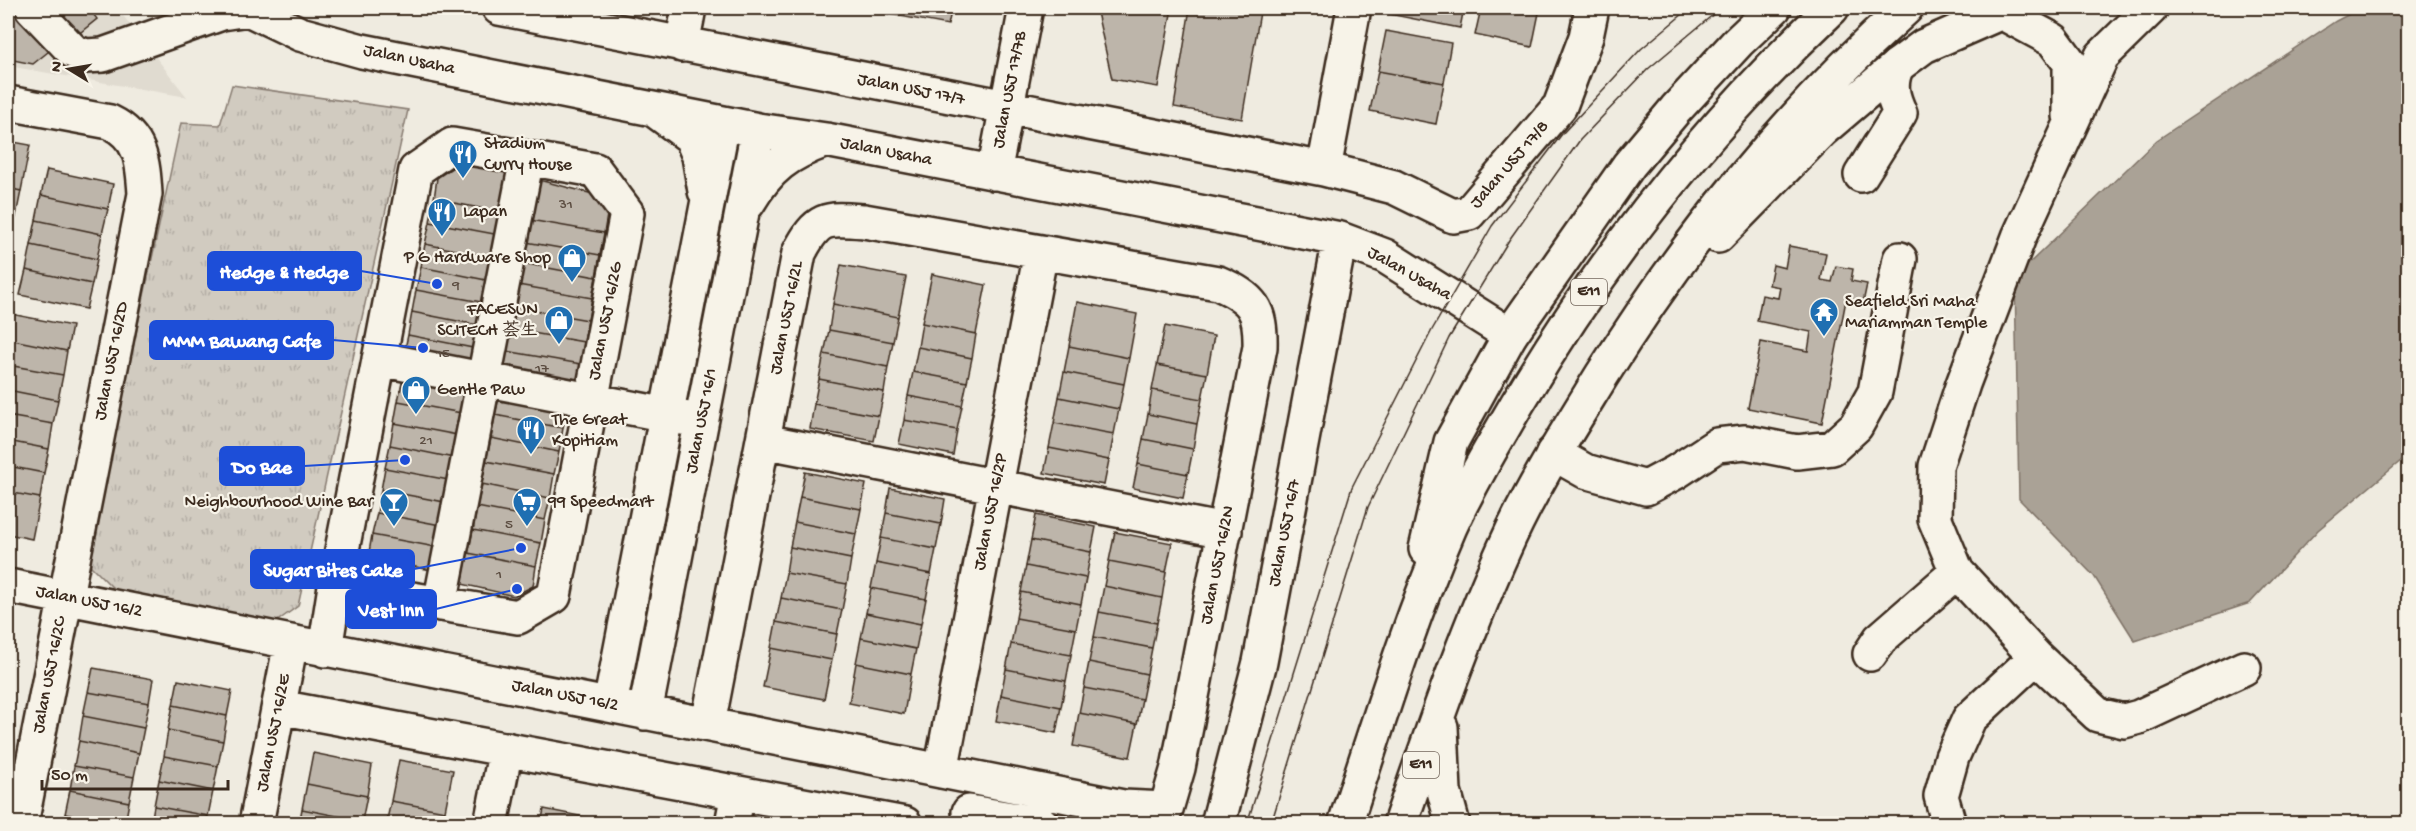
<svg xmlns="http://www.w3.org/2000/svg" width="2416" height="831" font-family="'Gochi Hand','LXGW WenKai TC',sans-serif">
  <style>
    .built { fill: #e0dbd0 }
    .park { fill: url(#park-tufts); stroke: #867a6f; stroke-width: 1.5 }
    .water { fill: #aaa296; stroke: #7e7266; stroke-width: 1.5 }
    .building { fill: #bdb5aa; stroke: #3b2a1e; stroke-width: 1.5 }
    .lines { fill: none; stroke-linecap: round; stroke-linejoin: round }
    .minor-casing { stroke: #3b2a1e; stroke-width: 38 }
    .highway-casing { stroke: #3b2a1e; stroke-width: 38 }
    .minor { stroke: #f7f3e8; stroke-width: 33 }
    .highway { stroke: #f7f3e8; stroke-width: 33 }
    .tram { stroke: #3b2a1e; stroke-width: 1.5 }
    .labels { text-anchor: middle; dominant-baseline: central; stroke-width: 4.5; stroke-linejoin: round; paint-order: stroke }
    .number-label { font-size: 15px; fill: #5c4d41 }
    .shield { fill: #f7f3e8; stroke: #73665b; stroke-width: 1.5 }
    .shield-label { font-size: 16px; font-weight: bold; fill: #3b2a1e }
    .street-label { font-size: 18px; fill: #3b2a1e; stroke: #f7f3e8 }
    .poi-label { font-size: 18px; fill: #3b2a1e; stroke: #f7f3e8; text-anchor: start }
    .leader { fill: none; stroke: #1d4ed8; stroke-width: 2 }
    .callout-dot { fill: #1d4ed8; stroke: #f7f3e8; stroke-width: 2 }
    .callout { fill: #1d4ed8; stroke: #1d4ed8; stroke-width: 2 }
    .callout-label { font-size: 20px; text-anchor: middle; font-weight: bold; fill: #fff }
  </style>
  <defs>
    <pattern id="park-tufts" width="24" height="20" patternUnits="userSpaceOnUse" patternTransform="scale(1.5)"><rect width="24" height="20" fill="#d1cbc0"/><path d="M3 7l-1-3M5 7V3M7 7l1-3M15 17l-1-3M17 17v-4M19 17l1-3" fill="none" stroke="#b4aea5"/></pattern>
  </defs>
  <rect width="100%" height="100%" fill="#efebe0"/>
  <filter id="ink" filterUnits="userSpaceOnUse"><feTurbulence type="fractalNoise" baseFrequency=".0167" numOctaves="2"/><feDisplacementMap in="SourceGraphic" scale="12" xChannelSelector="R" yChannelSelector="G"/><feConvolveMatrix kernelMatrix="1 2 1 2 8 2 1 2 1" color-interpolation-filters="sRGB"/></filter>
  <g filter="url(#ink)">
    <path class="built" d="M8,8h109l70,89 -179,-31z"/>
    <path class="park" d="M232,85l176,25 -110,496 -29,21 -150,-33 -32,-32 94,-439 39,2z"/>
    <path class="water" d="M2361,8h47v447l-90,75 -68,73 -115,38 -41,-65 -75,-77 -4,-222 142,-137 179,-119z"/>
    <path class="building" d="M8,8h10l35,40 -20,16 -25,-5z
      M46,8h43l8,11 -26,21z
      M857,8h95l-4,17z
      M1096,8h76l-14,79 -46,-8z
      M1190,8h40l30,4 -18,107 -68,-12z
      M1390,8h74l-4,20 -71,-14z
      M1481,8h59l-8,39 -57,-12z
      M1386,31l65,12 -7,40 -66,-12z
      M1378,71l66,12 -8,41 -66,-13z
      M8,141l22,4 -9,46 -13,-3z
      M458,164l59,10 -7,40 -76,-15 3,-21z
      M47,170l66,14 -5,25 -67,-14z
      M539,180l54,14 14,21 -3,18 -74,-13z
      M8,188l13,3 -5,25 -8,-1z
      M41,195l67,14 -6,25 -66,-14z
      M434,199l76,15 -5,22 -75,-14z
      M8,215l8,1 -5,25h-3z
      M36,220l66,14 -5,25 -66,-14z
      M530,220l74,13 -4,22 -74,-13z
      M430,222l75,14 -4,23 -76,-15z
      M526,242l74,13 -4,22 -74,-14z
      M425,244l76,15 -5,23 -75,-15z
      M31,245l66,14 -5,25 -66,-14z
      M1789,246l37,7 -5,27 11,2 4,-16 17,3 -2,12 16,3 -4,19 -17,-3 -24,123 -74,-15 13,-66 47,9 3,-19 -54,-11 5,-26 16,3 2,-11 -11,-2 4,-20 12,3z
      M522,263l74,14 -4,21 -74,-13z
      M841,265l65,12 -8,40 -65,-13z
      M421,267l75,15 -4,22 -76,-14z
      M26,270l66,14 -6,25 -66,-14z
      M932,274l54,11 -10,49 -54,-11z
      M518,285l74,13 -4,22 -74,-13z
      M416,290l76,14 -4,23 -76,-15z
      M1077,302l60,12 -8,44 -60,-12z
      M833,304l65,13 -5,25 -64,-12z
      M514,307l74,13 -4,22 -74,-13z
      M412,312l76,15 -5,23 -75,-15z
      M11,314l61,12 -5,25 -59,-12z
      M922,323l54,11 -4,24 -54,-11z
      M1165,326l49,10 -7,38 -50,-9z
      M510,329l74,13 -3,22 -75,-13z
      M829,330l64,12 -5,25 -64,-13z
      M408,335l75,15 -4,22 -76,-14z
      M8,339l59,12 -4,24 -55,-10z
      M1069,346l60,12 -5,26 -60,-12z
      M918,347l54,11 -5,24 -54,-10z
      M506,351l75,13 -4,22 -74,-13z
      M824,354l64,13 -4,25 -65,-13z
      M8,365l55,10 -5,25 -50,-10z
      M1157,365l50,9 -5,25 -50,-9z
      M913,372l54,10 -5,24 -54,-10z
      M1064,372l60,12 -5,25 -60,-12z
      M403,378l68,13 -4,23 -69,-13z
      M819,379l65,13 -5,24 -65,-12z
      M8,390l50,10 -5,24 -45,-8z
      M1152,390l50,9 -5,25 -49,-10z
      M500,393l68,13 -5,22 -68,-13z
      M908,396l54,10 -5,24 -53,-10z
      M1059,397l60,12 -5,25 -60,-11z
      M398,401l69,13 -4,22 -69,-13z
      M814,404l65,12 -5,25 -64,-12z
      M1148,414l49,10 -4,25 -50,-10z
      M495,415l68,13 -4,24 -68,-14z
      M8,416l45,8 -4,25 -41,-8z
      M904,420l53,10 -4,25 -54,-11z
      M394,423l69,13 -4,23 -69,-14z
      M1054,423l60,11 -5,26 -60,-12z
      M491,438l68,14 -5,22 -68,-13z
      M1143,439l50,10 -5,25 -50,-10z
      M8,441l41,8 -5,24 -36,-7z
      M390,445l69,14 -5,22 -69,-13z
      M1049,448l60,12 -5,25 -60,-12z
      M486,461l68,13 -4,24 -68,-14z
      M1138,464l50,10 -5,24 -50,-10z
      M8,466l36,7 -4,25 -32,-6z
      M385,468l69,13 -4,22 -69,-13z
      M805,472l61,12 -5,25 -61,-12z
      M482,484l68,14 -5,22 -68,-13z
      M890,488l55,11 -4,25 -55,-11z
      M381,490l69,13 -4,23 -69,-13z
      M8,492l32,6 -8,41 -24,-5z
      M800,497l61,12 -5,25 -61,-12z
      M477,507l68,13 -4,23 -68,-13z
      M377,513l69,13 -5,22 -69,-13z
      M886,513l55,11 -5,25 -55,-11z
      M1036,515l60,12 -5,25 -60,-12z
      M795,522l61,12 -5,25 -61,-12z
      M473,530l68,13 -5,23 -68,-13z
      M1115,532l57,11 -6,29 -57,-11z
      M372,535l69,13 -4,23 -69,-13z
      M881,538l55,11 -5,25 -55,-11z
      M1031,540l60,12 -5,26 -60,-12z
      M790,547l61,12 -4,25 -61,-11z
      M468,553l68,13 -3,20 -19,10 -52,-12z
      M1109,561l57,11 -4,26 -58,-12z
      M876,563l55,11 -5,25 -55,-11z
      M1026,566l60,12 -5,26 -60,-12z
      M786,573l61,11 -5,26 -61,-12z
      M1104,586l58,12 -5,25 -58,-11z
      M871,588l55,11 -5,25 -55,-11z
      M1021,592l60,12 -5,25 -60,-11z
      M781,598l61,12 -5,24 -61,-12z
      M1099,612l58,11 -5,25 -58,-11z
      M866,613l55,11 -5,25 -55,-11z
      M1016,618l60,11 -5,26 -60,-11z
      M776,622l61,12 -5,26 -61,-12z
      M1094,637l58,11 -5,26 -58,-12z
      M861,638l55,11 -5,25 -55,-11z
      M1011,644l60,11 -5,26 -60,-12z
      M771,648l61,12 -8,39 -61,-12z
      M1089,662l58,12 -5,25 -58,-11z
      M856,663l55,11 -7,40 -55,-11z
      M93,668l60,11 -4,24 -61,-11z
      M1006,669l60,12 -5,26 -60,-12z
      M178,680l54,11 -5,25 -54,-11z
      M1084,688l58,11 -5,25 -58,-11z
      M88,692l61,11 -5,25 -61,-12z
      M1001,695l60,12 -5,26 -60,-12z
      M173,705l54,11 -4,25 -55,-11z
      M1079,713l58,11 -7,33 -57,-11z
      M83,716l61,12 -5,25 -60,-12z
      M168,730l55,11 -5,25 -54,-10z
      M79,741l60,12 -5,24 -60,-11z
      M313,753l59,12 -5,31 -60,-12z
      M164,756l54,10 -5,25 -54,-11z
      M399,760l54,10 -8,41 -54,-10z
      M74,766l60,11 -5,25 -59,-12z
      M159,780l54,11 -5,25 -54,-10z
      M307,784l60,12 -5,25 -60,-12z
      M70,790l59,12 -4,22h-14l-46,-10z
      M391,801l54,10 -3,13h-56z
      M154,806l54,10 -1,8h-56z
      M302,809l60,12 -1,3h-62z
      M544,809l56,11v4h-59z
      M65,814l46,10h-48z"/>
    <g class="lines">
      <g class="minor-casing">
        <path id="minor" d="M32,8l41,43 12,5 18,-1 119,-42 26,-4
          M246,8l54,26 62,17 396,79 68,10 514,99 45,17 125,79
          M499,8l825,161 70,18 59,29 16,-3 91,-107 26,-69 6,-29
          M2151,8l-49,48 -83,181 -56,147 -27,82 -1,53 22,53 79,85 62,58 26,6 15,-4 105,-49
          M2001,12l52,28 17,23v53
          M682,45l7,-37
          M8,103l102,19c31,15 33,39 35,72l-124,630
          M657,112l34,25 8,19 6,35
          M1324,169l30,-161
          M994,173l32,-165
          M1861,175l39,-62c-8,-17 -11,-29 -3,-47
          M748,203c21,-36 40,-49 78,-63
          M379,359l309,60
          M763,441l462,90
          M1553,453l32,18 61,17 30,-16 41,-27 28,-3 52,10 35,-4 24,-22 19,-34 25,-133
          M8,586l1115,221 43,2 12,-41 82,-421c1,-38 -7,-49 -42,-64l-354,-62c-39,-3 -46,-4 -65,32l-91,471
          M440,604l87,-446
          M325,650l10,-64 81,-416 36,-25 143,25 32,43 -73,383 -36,21 -183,-31
          M1870,654l10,-15 77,-67
          M610,705l113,-582
          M279,707l626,117
          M645,713l113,-583
          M941,771l100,-519
          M969,812l73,12
          M256,824l35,-182
          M491,824l15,-75
          M732,824l6,-31
          M1218,824l42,-162 80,-423
          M1949,824l-8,-28 11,-39 17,-38 67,-62"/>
      </g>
      <g class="highway-casing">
        <path id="highway" d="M1718,236l104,-106 75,-64 27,-20 87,-38
          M1426,549l25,-107 59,-107 119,-170 47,-56 62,-67 36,-34
          M1441,727l3,64 9,33
          M1345,824c33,-100 63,-200 105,-297 19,-42 44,-83 67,-123 86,-145 192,-281 315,-396
          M1400,824c32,-93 64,-186 104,-275 27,-61 63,-117 98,-174 87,-138 183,-258 304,-367"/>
      </g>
      <use href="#minor" class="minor"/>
      <use href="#highway" class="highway"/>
      <path class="tram" d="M1247,824l105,-337 80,-157 60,-104 70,-92 79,-85 49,-41
        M1271,824l97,-317 81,-169 60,-98 71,-100 68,-71 73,-61"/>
    </g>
  </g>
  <defs>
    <g id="restaurant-pin" transform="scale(1.5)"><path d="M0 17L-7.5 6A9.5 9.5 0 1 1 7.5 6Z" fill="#1f6fb2" stroke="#f7f3e8"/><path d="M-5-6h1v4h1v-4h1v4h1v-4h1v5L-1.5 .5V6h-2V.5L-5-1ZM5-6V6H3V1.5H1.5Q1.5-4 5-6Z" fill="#fff"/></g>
    <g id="shop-pin" transform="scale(1.5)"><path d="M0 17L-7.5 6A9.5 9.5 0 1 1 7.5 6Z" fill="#1f6fb2" stroke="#f7f3e8"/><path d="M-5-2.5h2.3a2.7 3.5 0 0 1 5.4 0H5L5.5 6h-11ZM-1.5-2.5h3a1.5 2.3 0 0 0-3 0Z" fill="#fff"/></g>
    <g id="temple-pin" transform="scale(1.5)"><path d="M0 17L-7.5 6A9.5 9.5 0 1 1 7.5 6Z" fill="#1f6fb2" stroke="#f7f3e8"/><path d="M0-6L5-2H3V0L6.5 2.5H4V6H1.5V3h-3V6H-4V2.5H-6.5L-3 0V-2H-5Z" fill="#fff"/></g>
    <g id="bar-pin" transform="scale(1.5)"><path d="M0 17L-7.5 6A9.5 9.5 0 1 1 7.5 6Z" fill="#1f6fb2" stroke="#f7f3e8"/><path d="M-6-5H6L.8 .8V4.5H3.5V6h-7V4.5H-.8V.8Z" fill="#fff"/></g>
    <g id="supermarket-pin" transform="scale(1.5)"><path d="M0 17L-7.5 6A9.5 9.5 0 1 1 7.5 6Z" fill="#1f6fb2" stroke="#f7f3e8"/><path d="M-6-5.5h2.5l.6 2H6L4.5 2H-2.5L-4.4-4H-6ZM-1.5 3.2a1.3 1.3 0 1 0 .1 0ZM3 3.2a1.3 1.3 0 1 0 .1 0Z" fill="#fff"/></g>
  </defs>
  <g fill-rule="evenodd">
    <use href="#restaurant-pin" x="463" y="154"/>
    <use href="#restaurant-pin" x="442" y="212"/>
    <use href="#shop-pin" x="572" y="258"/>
    <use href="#temple-pin" x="1824" y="312"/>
    <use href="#shop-pin" x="559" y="320"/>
    <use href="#shop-pin" x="416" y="390"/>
    <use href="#restaurant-pin" x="531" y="430"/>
    <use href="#bar-pin" x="394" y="502"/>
    <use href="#supermarket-pin" x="527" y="502"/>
  </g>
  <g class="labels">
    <g class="number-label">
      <text x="566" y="205">31</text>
      <text x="456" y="286">9</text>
      <text x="443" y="354">15</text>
      <text x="542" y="369">17</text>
      <text x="426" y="441">21</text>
      <text x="509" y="525">5</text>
      <text x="499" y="575">1</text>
    </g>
    <g class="shield">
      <rect x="1571" y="279" width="36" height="26" rx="4.5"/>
      <rect x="1403" y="752" width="36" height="26" rx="4.5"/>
    </g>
    <g class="shield-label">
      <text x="1589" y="292">E11</text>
      <text x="1421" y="765">E11</text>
    </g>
    <g class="street-label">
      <text transform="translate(409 60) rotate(12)">Jalan Usaha</text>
      <text transform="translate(911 90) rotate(11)">Jalan USJ 17/7</text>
      <text transform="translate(1010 90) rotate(-79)">Jalan USJ 17/7B</text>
      <text transform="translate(886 152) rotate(11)">Jalan Usaha</text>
      <text transform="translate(1510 165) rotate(-49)">Jalan USJ 17/8</text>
      <text transform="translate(1409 274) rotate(29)">Jalan Usaha</text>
      <text transform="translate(787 318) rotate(-79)">Jalan USJ 16/2L</text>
      <text transform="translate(606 321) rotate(-79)">Jalan USJ 16/2G</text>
      <text transform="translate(112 361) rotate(-79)">Jalan USJ 16/2D</text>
      <text transform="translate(702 421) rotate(-79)">Jalan USJ 16/1</text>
      <text transform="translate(991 512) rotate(-79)">Jalan USJ 16/2P</text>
      <text transform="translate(1285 533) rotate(-79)">Jalan USJ 16/7</text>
      <text transform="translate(1218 565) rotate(-79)">Jalan USJ 16/2N</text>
      <text transform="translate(89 602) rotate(11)">Jalan USJ 16/2</text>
      <text transform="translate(50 675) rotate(-79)">Jalan USJ 16/2C</text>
      <text transform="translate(565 696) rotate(11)">Jalan USJ 16/2</text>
      <text transform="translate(274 733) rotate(-79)">Jalan USJ 16/2E</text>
    </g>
    <g class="poi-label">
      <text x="484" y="144">Stadium<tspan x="484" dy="21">Curry House</tspan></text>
      <text x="463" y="212">Lapan</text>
      <text x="551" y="258" text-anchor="end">P G Hardware Shop</text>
      <text x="1845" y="302">Seafield Sri Maha<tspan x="1845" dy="21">Mariamman Temple</tspan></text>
      <text x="538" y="310" text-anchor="end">FACESUN<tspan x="538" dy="21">SCITECH 荟生</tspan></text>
      <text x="437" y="390">Gentle Paw</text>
      <text x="552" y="420">The Great<tspan x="552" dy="21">Kopitiam</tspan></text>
      <text x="373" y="502" text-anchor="end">Neighbourhood Wine Bar</text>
      <text x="548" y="502">99 Speedmart</text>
    </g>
  </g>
  <path class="leader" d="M437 284L361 271M423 348L333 340M405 460L304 466M521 548L414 569M517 589L436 609"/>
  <g class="callout-dot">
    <circle cx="437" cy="284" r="6"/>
    <circle cx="423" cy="348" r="6"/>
    <circle cx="405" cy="460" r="6"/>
    <circle cx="521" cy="548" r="6"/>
    <circle cx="517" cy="589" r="6"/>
  </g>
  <g class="callout">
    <rect x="208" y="252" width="153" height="38" rx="6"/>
    <rect x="150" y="321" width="183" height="38" rx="6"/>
    <rect x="220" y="447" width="84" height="38" rx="6"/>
    <rect x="251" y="550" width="163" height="38" rx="6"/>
    <rect x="346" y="590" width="90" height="38" rx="6"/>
  </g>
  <g class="callout-label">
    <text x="284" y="278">Hedge &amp; Hedge</text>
    <text x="242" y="347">MMM Bawang Cafe</text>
    <text x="262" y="473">Do Bae</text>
    <text x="333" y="576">Sugar Bites Cake</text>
    <text x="391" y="616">Vest Inn</text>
  </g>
  <rect width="2416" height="831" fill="none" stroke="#f7f3e8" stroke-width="30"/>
  <rect x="15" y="15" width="2386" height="801" fill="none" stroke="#3b2a1e" stroke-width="2" filter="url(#ink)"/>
  <g transform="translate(69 69) rotate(281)" stroke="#f7f3e8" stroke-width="4.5" paint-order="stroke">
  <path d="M0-4.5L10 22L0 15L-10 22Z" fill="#3b2a1e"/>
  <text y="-9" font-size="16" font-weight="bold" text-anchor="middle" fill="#3b2a1e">N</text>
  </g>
  <path d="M42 780v9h186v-9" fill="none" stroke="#3b2a1e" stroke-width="3"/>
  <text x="51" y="780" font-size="18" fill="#3b2a1e" stroke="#f7f3e8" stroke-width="4.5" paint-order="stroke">50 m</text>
</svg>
